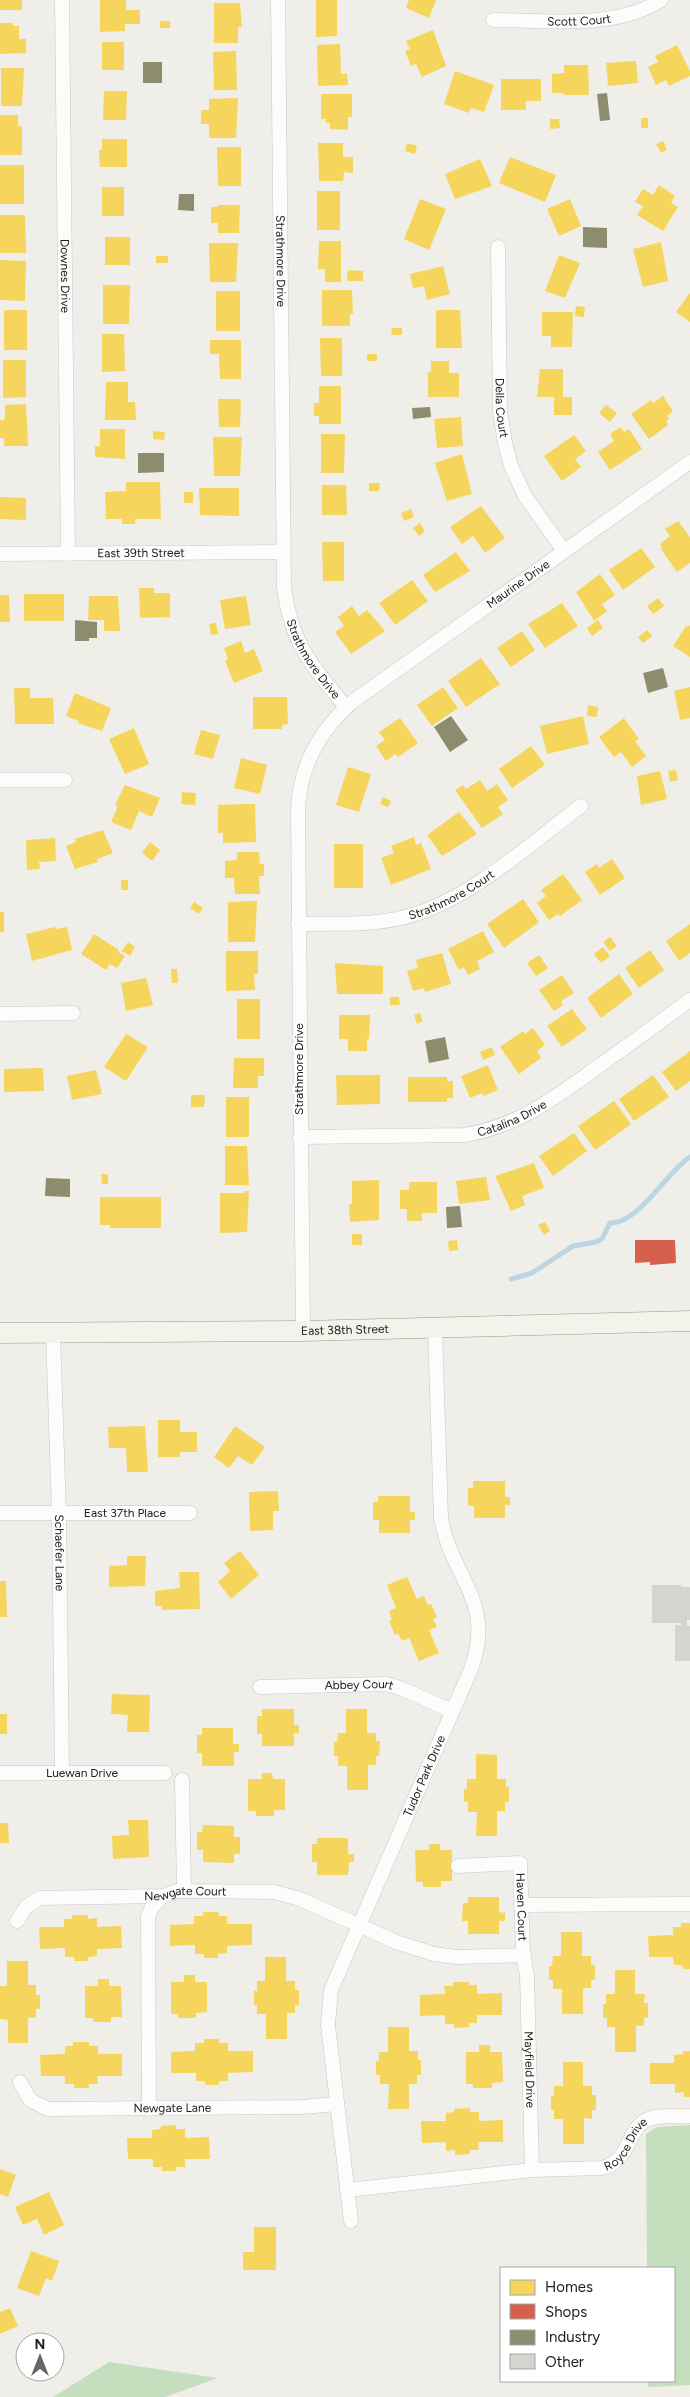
<svg xmlns="http://www.w3.org/2000/svg" width="690" height="2397" font-family="Figtree,sans-serif">
  <style>
    .forest { fill: #c5debe }
    .homes { fill: #f6d55c }
    .shops { fill: #d6604d }
    .industry { fill: #8c8c6e }
    .lines { fill: none; stroke-linecap: round; stroke-linejoin: round }
    .stream { stroke: #bcd5e2; stroke-width: 5 }
    .building { fill: #d6d4d0 }
    .street-casing { stroke: #c7c7c5; stroke-width: 15 }
    .secondary-casing { stroke: #949a80; stroke-width: 21 }
    .street { stroke: #fdfcfc; stroke-width: 14 }
    .secondary { stroke: #f2f4ec; stroke-width: 20 }
    .labels { text-anchor: middle; dominant-baseline: central; stroke-width: 5; stroke-linejoin: round; paint-order: stroke }
    .street-label { font-size: 12px; fill: #202020; stroke: #fff }
  </style>
  <rect width="100%" height="100%" fill="#efeee9"/>
  <path class="forest" d="M690,2125v260l-42,2v-6h26v-113h-27l-1,-134 11,-7z
    M109,2362l109,16 -53,19h-112z"/>
  <path class="homes" d="M0,0h22v10h-22z
    M100,0h26v10h14v14h-15v7l-25,1z
    M316,0h21v36l-21,1z
    M409,0h27l-7,18 -23,-10z
    M214,3h26l2,24h-4v16h-24z
    M160,21h10v7h-10z
    M0,23h13v3h6v13h7v14l-26,1z
    M433,30l13,36 -24,11 -6,-13 -5,2 -6,-15 5,-2 -4,-8z
    M102,42h22v28h-22z
    M340,44l1,30h6l1,11 -30,1 -1,-41z
    M677,45l13,26v5l-21,10 -3,-6 -10,5 -8,-18 10,-5 -3,-6z
    M236,51l1,39h-23l-1,-38z
    M636,61l2,22 -30,3 -2,-23z
    M564,65h24l1,30h-25v-2h-12v-19l12,-1z
    M1,68h23l-2,38h-21z
    M455,71l39,14 -10,27 -13,-4 -2,5 -25,-9z
    M501,79h40v22h-15v9h-25z
    M104,91h23l-1,29h-23z
    M321,94h31v23h-4v13l-18,-1v-6h-4v-4h-5z
    M234,98h4l-2,40h-27v-14h-8v-14h8v-11z
    M0,115h18v11h4v29h-22z
    M641,118h7v10h-7z
    M550,119h9l1,9 -10,1z
    M102,139h25v28h-27l-1,-17h3z
    M663,141l4,9 -6,3 -5,-9z
    M318,143h25v14h10v16l-9,-1 -1,9h-24z
    M407,143l10,3 -2,8 -10,-3z
    M217,147h24v39h-23z
    M510,157l46,18 -11,27 -46,-19z
    M480,159l12,27 -37,13 -10,-25z
    M0,165h24v39h-24z
    M659,185l16,11 -4,7 7,4 -15,24 -26,-16 6,-9 -8,-4 8,-13 10,6z
    M102,187h22v29h-22z
    M317,191h23v39h-23z
    M420,199l26,10 -17,41 -25,-11z
    M570,199l11,27 -22,10 -12,-27z
    M218,205h22l-1,28h-21v-10h-7v-16h7z
    M0,215h25l1,38h-26z
    M105,237h25v28h-25z
    M319,241h22v41h-16v-13h-7z
    M661,242l7,39 -25,6 -10,-38z
    M209,243h29l-2,39h-26z
    M559,255l21,8 -15,35 -20,-7z
    M156,256h12v7h-12z
    M0,260l26,1 -1,40 -25,-1z
    M443,266l7,28 -23,6 -3,-14 -11,2 -3,-14z
    M348,270l15,1v10h-16z
    M103,285h27l-1,39h-26z
    M322,290h30l1,24h-3v12h-28z
    M216,291h24v40h-24z
    M690,293v29l-14,-10z
    M576,306l9,1 -1,10 -9,-1z
    M4,310h23v40h-23z
    M436,310h24l2,38h-26z
    M542,312h31l-1,35h-21v-11h-9z
    M392,328h10v7h-11z
    M102,334h22l1,37 -23,1z
    M320,338h22v38h-21z
    M210,340h31v39h-21l-1,-25h-9z
    M367,354h10v7h-10z
    M3,360h23v37l-23,1z
    M431,361h18v12h10v24h-31v-25h3z
    M540,369h23v28h9v18h-18v-18h-17z
    M106,382h22v20h7l1,18h-31z
    M319,386h22v38h-22v-8h-5v-13h5z
    M663,396l10,15 -6,5 2,3 -3,2 2,4 -19,14 -18,-25 20,-14 2,3z
    M218,399h23l-1,28h-21z
    M26,404l2,42h-24v-8h-4v-18h4l1,-3v-12z
    M606,405l11,8 -7,9 -11,-9z
    M461,417l2,29 -26,2 -3,-29z
    M620,427l4,5 5,-3 13,20 -32,21 -12,-18 16,-11 -4,-7z
    M100,429h25v30l-30,-2v-11h5z
    M153,431l12,1 -1,8 -11,-1z
    M321,434h24l-1,39h-23z
    M574,435l12,16 -11,8 6,8 -19,14 -18,-25z
    M213,437h29l-2,39h-26z
    M462,454l10,40 -25,7 -12,-38z
    M126,482h34l1,37h-26v5h-13v-5h-16l-1,-27 21,-1z
    M369,483h11l-1,8h-10z
    M322,485h24l1,30h-25z
    M199,488h40v28l-39,-1z
    M184,492h9v11h-9z
    M0,497l26,1v22l-26,-1z
    M481,506l24,32 -20,15 -12,-17 -11,8 -12,-17z
    M411,509l3,8 -10,4 -3,-8z
    M678,521l12,16v26l-13,9 -16,-23 1,-1 -2,-4 10,-8 -5,-7z
    M420,523l5,8 -6,5 -6,-8z
    M322,542h22v39h-21z
    M641,548l14,19 -32,23 -14,-20z
    M456,552l14,19 -35,21 -12,-17z
    M600,574l15,21 -13,9 5,7 -13,10 -18,-29z
    M412,580l16,21 -33,24 -16,-22z
    M139,588h15v5h16v24l-30,1z
    M24,594h40v27h-40z
    M0,595h9l1,27h-10z
    M89,596h29l2,35h-16v-11h-16z
    M246,596l5,29 -26,4 -5,-29z
    M658,598l6,8 -11,8 -6,-8z
    M562,603l16,23 -33,22 -17,-24z
    M352,606l7,10 8,-6 18,21 -34,23 -16,-22 9,-6 -6,-9z
    M598,620l5,8 -11,8 -5,-8z
    M216,623l2,11 -7,1 -2,-11z
    M690,625v32l-17,-11 13,-20 2,1z
    M647,630l5,6 -9,7 -5,-6z
    M522,631l13,19 -24,17 -14,-19z
    M241,641l4,12 9,-4 9,22 -29,12 -9,-22 3,-2 -4,-11z
    M481,658l19,26 -34,23 -18,-26z
    M443,687l15,21 -26,18 -15,-21z
    M690,687v31l-10,2 -6,-29z
    M14,688h16v10h23l1,26h-39z
    M75,693l36,15 -9,23 -24,-8 1,-2 -13,-5z
    M253,697h34l1,27 -6,1v4h-29z
    M588,705l10,2 -1,10 -10,-1z
    M583,716l6,28 -42,10 -7,-28z
    M400,718l18,25 -20,14 -3,-3 -9,7 -10,-15 9,-6 -6,-8z
    M624,718l15,21 -4,2 11,15 -14,11 -11,-15 -7,5 -15,-20z
    M134,728l15,36 -24,10 -16,-35z
    M201,730l19,5 -7,24 -19,-5z
    M531,746l14,19 -33,23 -13,-19z
    M241,758l26,7 -7,29 -26,-6z
    M348,767l23,7 -12,38 -23,-7z
    M676,770l2,10 -8,2 -2,-11z
    M660,771l7,28 -26,6 -4,-29z
    M480,780l7,11 10,-7 11,16 -10,7 5,7 -21,14 -27,-38 8,-5 3,4z
    M125,785l35,13 -8,19 -13,-6 -8,19 -20,-8 7,-16 -3,-1z
    M182,792l14,1 -1,12 -14,-1z
    M383,797l8,4 -3,6 -8,-3z
    M245,804h10l1,38 -33,1v-10h-5v-28z
    M459,812l18,22 -35,22 -15,-21z
    M103,830l10,23 -16,6 1,3 -23,7 -9,-23 10,-4 -1,-3z
    M414,837l2,8 5,-2 10,26 -40,16 -10,-27 13,-5 -3,-7z
    M55,838l1,23 -17,1 1,7 -13,1 -1,-30z
    M150,842l10,8 -8,11 -10,-8z
    M334,844h29v44h-29z
    M237,852h22l1,12h4v12h-5l1,18h-25l-1,-16h-9v-17l12,-1z
    M612,859l13,19 -25,17 -15,-23 12,-8 2,4z
    M563,874l19,26 -22,16 -2,-2 -9,6 -12,-17 9,-7 -5,-6z
    M121,880h7v10h-7z
    M523,899l16,23 -35,26 -17,-24z
    M253,901h4l-2,41h-27v-40z
    M194,902l9,6 -4,6 -9,-6z
    M0,912h4v20h-4z
    M690,924v29l-11,8 -13,-20z
    M55,927l1,2 11,-2 5,23 -40,11 -6,-27z
    M483,931l11,21 -17,9 3,8 -12,6 -4,-8 -5,3 -11,-21z
    M94,934l25,16 -1,2 7,4 -8,12 -7,-4 -4,6 -25,-16z
    M610,937l7,9 -7,5 -7,-9z
    M128,942l7,5 -5,9 -8,-5z
    M603,947l7,9 -9,7 -7,-9z
    M650,950l14,20 -25,18 -14,-20z
    M226,951h32v23h-4l1,16 -29,1z
    M442,953l9,31 -26,8 -1,-4 -11,3 -6,-20 11,-3 -2,-8z
    M539,955l9,13 -12,8 -9,-13z
    M335,963l48,3v28h-46z
    M171,969h6l1,14h-6z
    M619,974l14,20 -32,24 -14,-20z
    M562,975l12,18 -13,8 2,4 -9,6 -15,-21z
    M146,978l7,27 -27,6 -5,-28z
    M390,997h9l1,8h-10z
    M237,999h23v40h-23z
    M572,1009l15,20 -25,18 -15,-21z
    M420,1013l3,8 -6,3 -3,-9z
    M339,1015h31l-1,24h-2v12h-19v-12h-9z
    M533,1028l12,17 -8,6 4,7 -22,16 -19,-27 23,-16 2,3z
    M126,1034l22,13 -22,34 -22,-14z
    M492,1047l3,8 -12,5 -3,-8z
    M690,1051v30l-14,10 -14,-19z
    M234,1058h30v18h-6v12h-25z
    M488,1065l10,25 -15,6 -1,-3 -12,5 -9,-22z
    M43,1068l1,23 -40,1v-23z
    M96,1070l6,24 -30,6 -5,-24z
    M336,1075h44v29l-43,1z
    M653,1075l16,22 -35,24 -15,-22z
    M408,1077h39v4h6v17h-6v4h-39z
    M191,1095h14l-1,12h-13z
    M226,1097h23v40h-23z
    M614,1101l17,23 -36,26 -17,-24z
    M574,1133l13,18 -34,25 -14,-20z
    M225,1146h22l2,39h-24z
    M534,1163l10,25 -22,8 3,9 -14,6 -16,-35z
    M101,1174h7v10h-6z
    M486,1177l4,23 -31,4 -3,-23z
    M379,1180v40l-29,2 -1,-18h3v-23z
    M409,1182h28v31h-15v8h-15v-12h-7v-19h9z
    M245,1191h4l-2,41 -27,1v-40h25z
    M100,1197h61v31h-51v-3h-10z
    M545,1222l5,9 -6,4 -6,-10z
    M352,1234h10v11h-10z
    M457,1240l1,10 -9,1 -1,-10z
    M158,1420h22v12h17v20h-17v5h-22z
    M145,1426l3,46h-21l-1,-24h-17l-1,-21z
    M235,1426l30,21 -13,18 -14,-9 -9,12 -15,-11z
    M473,1481h32v16h5v8h-5v13h-31v-12h-6v-18h5z
    M278,1491l1,20h-6v19l-23,1 -1,-39z
    M378,1496h32v16h5v8h-5v13h-31v-13h-6v-18h5z
    M240,1551l19,24 -28,24 -13,-17 12,-11 -6,-8z
    M127,1556h19l-1,30 -36,1v-21l18,-1z
    M179,1572h20l1,37 -38,1v-4h-7v-15l25,-3z
    M407,1577l10,22 7,-3 4,9 3,-1 6,13 -4,2 4,8 -8,3 10,23 -20,8 -10,-23 -7,3 -4,-8 -3,2 -6,-14 3,-1 -3,-9 7,-3 -9,-23z
    M0,1581h6l1,36h-7z
    M112,1694l38,1 -1,37h-22l1,-17 -17,-1z
    M262,1709h32v16h5v8h-5v13h-32v-12h-5v-18h5z
    M346,1709h21v24h9v8h4l-1,15h-3v9h-8v25h-21v-24h-9v-10h-4v-14h3l1,-9h8z
    M0,1714h7v20h-7z
    M202,1728h31v16h6v8h-5v14h-32v-13h-5v-18h5z
    M476,1754l21,1v24h9v8h3v15h-4v9h-8v25h-21l1,-24h-9v-10h-4v-13h3v-10h9z
    M262,1773h10l1,6h12v31h-11v6h-18v-5h-8v-32h14z
    M128,1820h20l1,37 -36,2 -1,-23 17,-1z
    M0,1823h8l1,20h-9z
    M203,1825l31,1v11h6v17h-6v9l-31,-1v-12h-6v-18h5z
    M317,1838h31v16h6v8h-5l-1,13h-31v-13h-5v-18h5z
    M429,1844h11v6h12v31h-11v6h-18v-5h-7l-1,-32h14z
    M468,1897h31v15l6,1v8h-6v13h-31v-13h-6l1,-18h5z
    M203,1912h15l1,4h8v8h25v21l-25,1v7l-9,1v4h-14v-4h-9v-9l-25,1v-21l24,-1v-8h9z
    M72,1915h16v4l9,-1v9l24,-1 1,22 -25,1v7l-9,1v4h-14v-4h-9v-9l-25,1 -1,-22h25v-8h8z
    M681,1923h9v46h-7l-1,-4h-8l-1,-8h-24l-1,-21 25,-1v-8h8z
    M561,1932h21v24h9v9h4v15h-4v8h-8v26h-21v-25h-9v-9h-4v-14h3l1,-10h8z
    M265,1957h21v24h9v9h4v15h-4v8h-8v26h-21v-25h-9v-9h-3v-14h3v-10h8z
    M7,1961h21v24h8v10h4v14h-4v9h-8v25h-20v-23l-8,-1v-33h7z
    M615,1970h20v24h10l-1,9h4v15h-4v8h-8v26h-21v-25h-8v-9h-4v-14h3v-10h9z
    M184,1975h11v7h12v30l-11,1v5h-18v-4h-7v-32h13z
    M98,1979h11v7h12l1,31h-11v5h-18v-4h-8v-32h13z
    M453,1982h16v3h8v9l25,-1v22h-25v8h-8v4l-15,1v-4h-9v-9l-25,1v-21l25,-1 -1,-8h9z
    M388,2027h21v24h9v9h3v15h-4v9h-8v25h-21l1,-25h-9v-9h-4v-14h3v-9h9z
    M204,2039h15v4h9v8h25v21l-25,1v8h-9v4h-14v-4h-9v-8h-25v-21l24,-1v-8h9z
    M73,2042h16v4h9v8h24v22h-25l1,8h-9v4h-15v-4h-9v-8h-24l-1,-21 25,-1v-8h8z
    M479,2045h11v7h12l1,30 -11,1v5h-19v-4h-7v-32h13z
    M683,2051h7v46h-6v-5l-9,1v-9h-25v-21h24v-8l9,-1z
    M563,2062h20v24h9v9h4v15h-4v9l-8,-1v26h-21v-25h-9v-9h-3v-14h3v-10h9z
    M470,2108v4h9v9l24,-1v22h-25l1,8h-9v4l-15,1v-5l-9,1v-9l-24,1 -1,-22h25v-8l8,-1v-3z
    M176,2125v4h9v9l24,-1 1,22h-25v8h-9v4h-14v-4h-9v-8h-25l-1,-21h25v-8l9,-1v-3z
    M0,2169l16,6 -8,22 -8,-3z
    M49,2192l15,33 -20,10 -7,-16 -14,6 -8,-18z
    M254,2227h22v43h-33v-18h11z
    M31,2251l28,10 -7,20 -6,-3 -7,18 -22,-8z
    M10,2308l8,18 -18,8v-22z"/>
  <path class="shops" d="M635,1240h40l1,23 -26,2v-3l-15,1z"/>
  <path class="industry" d="M143,62h19v21h-19z
    M607,93l3,27 -10,1 -3,-27z
    M179,194h15v17l-16,-1z
    M583,227l24,1v20l-24,-1z
    M430,407l1,10 -18,2 -1,-11z
    M138,453h26v19l-26,1z
    M75,620l22,2v16h-8v3h-14z
    M663,668l5,19 -20,6 -5,-20z
    M451,716l17,24 -18,12 -16,-25z
    M445,1037l4,22 -20,4 -4,-22z
    M46,1178l24,1v18l-25,-1z
    M460,1206l2,21 -15,1 -1,-21z"/>
  <g class="lines">
    <path class="stream" d="M511,1279l21,-6 41,-27 23,-4 6,-3 8,-16c30,0 56,-51 80,-66"/>
  </g>
  <path class="building" d="M652,1585h29v2h9v33h-3v6h3v35h-15v-36h6v-2h-29z"/>
  <g class="lines">
    <g class="street-casing">
      <g id="street">
        <path id="s1" d="M62,0l6,554"/>
        <path id="s2" d="M278,0l6,587c7,56 27,78 62,120"/>
        <path id="s3" d="M493,20c54,0 122,10 168,-20"/>
        <path id="s4" d="M498,247l2,164 5,32 6,23 14,30 39,55"/>
        <path id="s5" d="M0,554l284,-2"/>
        <path d="M0,780h65"/>
        <path id="s6" d="M298,924c35,-1 73,2 107,-7 64,-16 123,-72 176,-111"/>
        <path d="M0,1014l73,-1"/>
        <path id="s7" d="M300,1137l164,-2c54,-8 93,-39 135,-69 31,-22 61,-44 91,-66"/>
        <path id="s8" d="M303,1331l-5,-519c1,-44 21,-81 54,-110l338,-240"/>
        <path id="s9" d="M53,1333l6,180 3,259"/>
        <path id="s10" d="M0,1513h190"/>
        <path id="s11" d="M260,1687l126,-3 14,4 52,23"/>
        <path id="s12" d="M0,1773h165"/>
        <path d="M182,1780l2,111"/>
        <path id="s13" d="M458,1866l62,-3 3,90 4,23 5,194"/>
        <path d="M521,1905l169,-1"/>
        <path id="s14" d="M17,1921l9,-14 14,-9 123,-2 14,-5 97,1 26,7 96,43 38,12 23,3 67,-2"/>
        <path id="s15" d="M20,2082l10,18 18,9 254,-2 35,-3"/>
        <path d="M149,2109l-1,-193 4,-9 11,-11"/>
        <path id="s16" d="M347,2190l185,-20 70,-2c30,-8 23,-36 44,-48 12,-6 31,-3 44,-4"/>
        <path id="s17" d="M351,2221l-23,-196 3,-35 140,-321c25,-68 -20,-91 -30,-151l-6,-190"/>
      </g>
    </g>
    <g class="secondary-casing">
      <g id="secondary">
        <path id="s18" d="M0,1333l303,-2 387,-10"/>
      </g>
    </g>
    <use href="#street" class="street"/>
    <use href="#secondary" class="secondary"/>
  </g>
  <g class="labels">
    <g class="street-label">
      <text stroke="none"><textPath href="#s3" startOffset="86">Scott Court</textPath></text>
      <text stroke="none"><textPath href="#s2" startOffset="261">Strathmore Drive</textPath></text>
      <text stroke="none"><textPath href="#s1" startOffset="276">Downes Drive</textPath></text>
      <text stroke="none"><textPath href="#s4" startOffset="161">Della Court</textPath></text>
      <text stroke="none"><textPath href="#s5" startOffset="141">East 39th Street</textPath></text>
      <text stroke="none"><textPath href="#s8" startOffset="849">Maurine Drive</textPath></text>
      <text stroke="none"><textPath href="#s2" startOffset="666">Strathmore Drive</textPath></text>
      <text stroke="none"><textPath href="#s6" startOffset="159">Strathmore Court</textPath></text>
      <text transform="translate(299 1069) rotate(-90)">Strathmore Drive</text>
      <text stroke="none"><textPath href="#s7" startOffset="215">Catalina Drive</textPath></text>
      <text stroke="none"><textPath href="#s18" startOffset="345">East 38th Street</textPath></text>
      <text stroke="none"><textPath href="#s10" startOffset="125">East 37th Place</textPath></text>
      <text stroke="none"><textPath href="#s9" startOffset="220">Schaefer Lane</textPath></text>
      <text stroke="none"><textPath href="#s11" startOffset="99">Abbey Court</textPath></text>
      <text stroke="none"><textPath href="#s12" startOffset="82">Luewan Drive</textPath></text>
      <text stroke="none"><textPath href="#s17" startOffset="466">Tudor Park Drive</textPath></text>
      <text stroke="none"><textPath href="#s14" startOffset="179">Newgate Court</textPath></text>
      <text stroke="none"><textPath href="#s13" startOffset="106">Haven Court</textPath></text>
      <text stroke="none"><textPath href="#s13" startOffset="269">Mayfield Drive</textPath></text>
      <text stroke="none"><textPath href="#s15" startOffset="165">Newgate Lane</textPath></text>
      <text stroke="none"><textPath href="#s16" startOffset="291">Royce Drive</textPath></text>
    </g>
  </g>
  <rect x="500" y="2267" width="175" height="115" fill="#ffffff" stroke="#a6a6a6"/>
  <rect x="510" y="2280" width="25" height="15" fill="#f6d55c" stroke="#a6a6a6"/>
  <text x="545" y="2292" font-size="15" fill="#202020">Homes</text>
  <rect x="510" y="2304" width="25" height="15" fill="#d6604d" stroke="#a6a6a6"/>
  <text x="545" y="2317" font-size="15" fill="#202020">Shops</text>
  <rect x="510" y="2330" width="25" height="15" fill="#8c8c6e" stroke="#a6a6a6"/>
  <text x="545" y="2342" font-size="15" fill="#202020">Industry</text>
  <rect x="510" y="2354" width="25" height="15" fill="#d6d4d0" stroke="#a6a6a6"/>
  <text x="545" y="2367" font-size="15" fill="#202020">Other</text>
  <g transform="translate(40 2357)"><circle r="24" fill="#ffffff" stroke="#a6a6a6"/>
  <path d="M0-4L9 19L0 12L-9 19Z" fill="#686866"/>
  <text y="-8" font-size="14" font-weight="bold" text-anchor="middle" fill="#202020">N</text>
  </g>
</svg>
